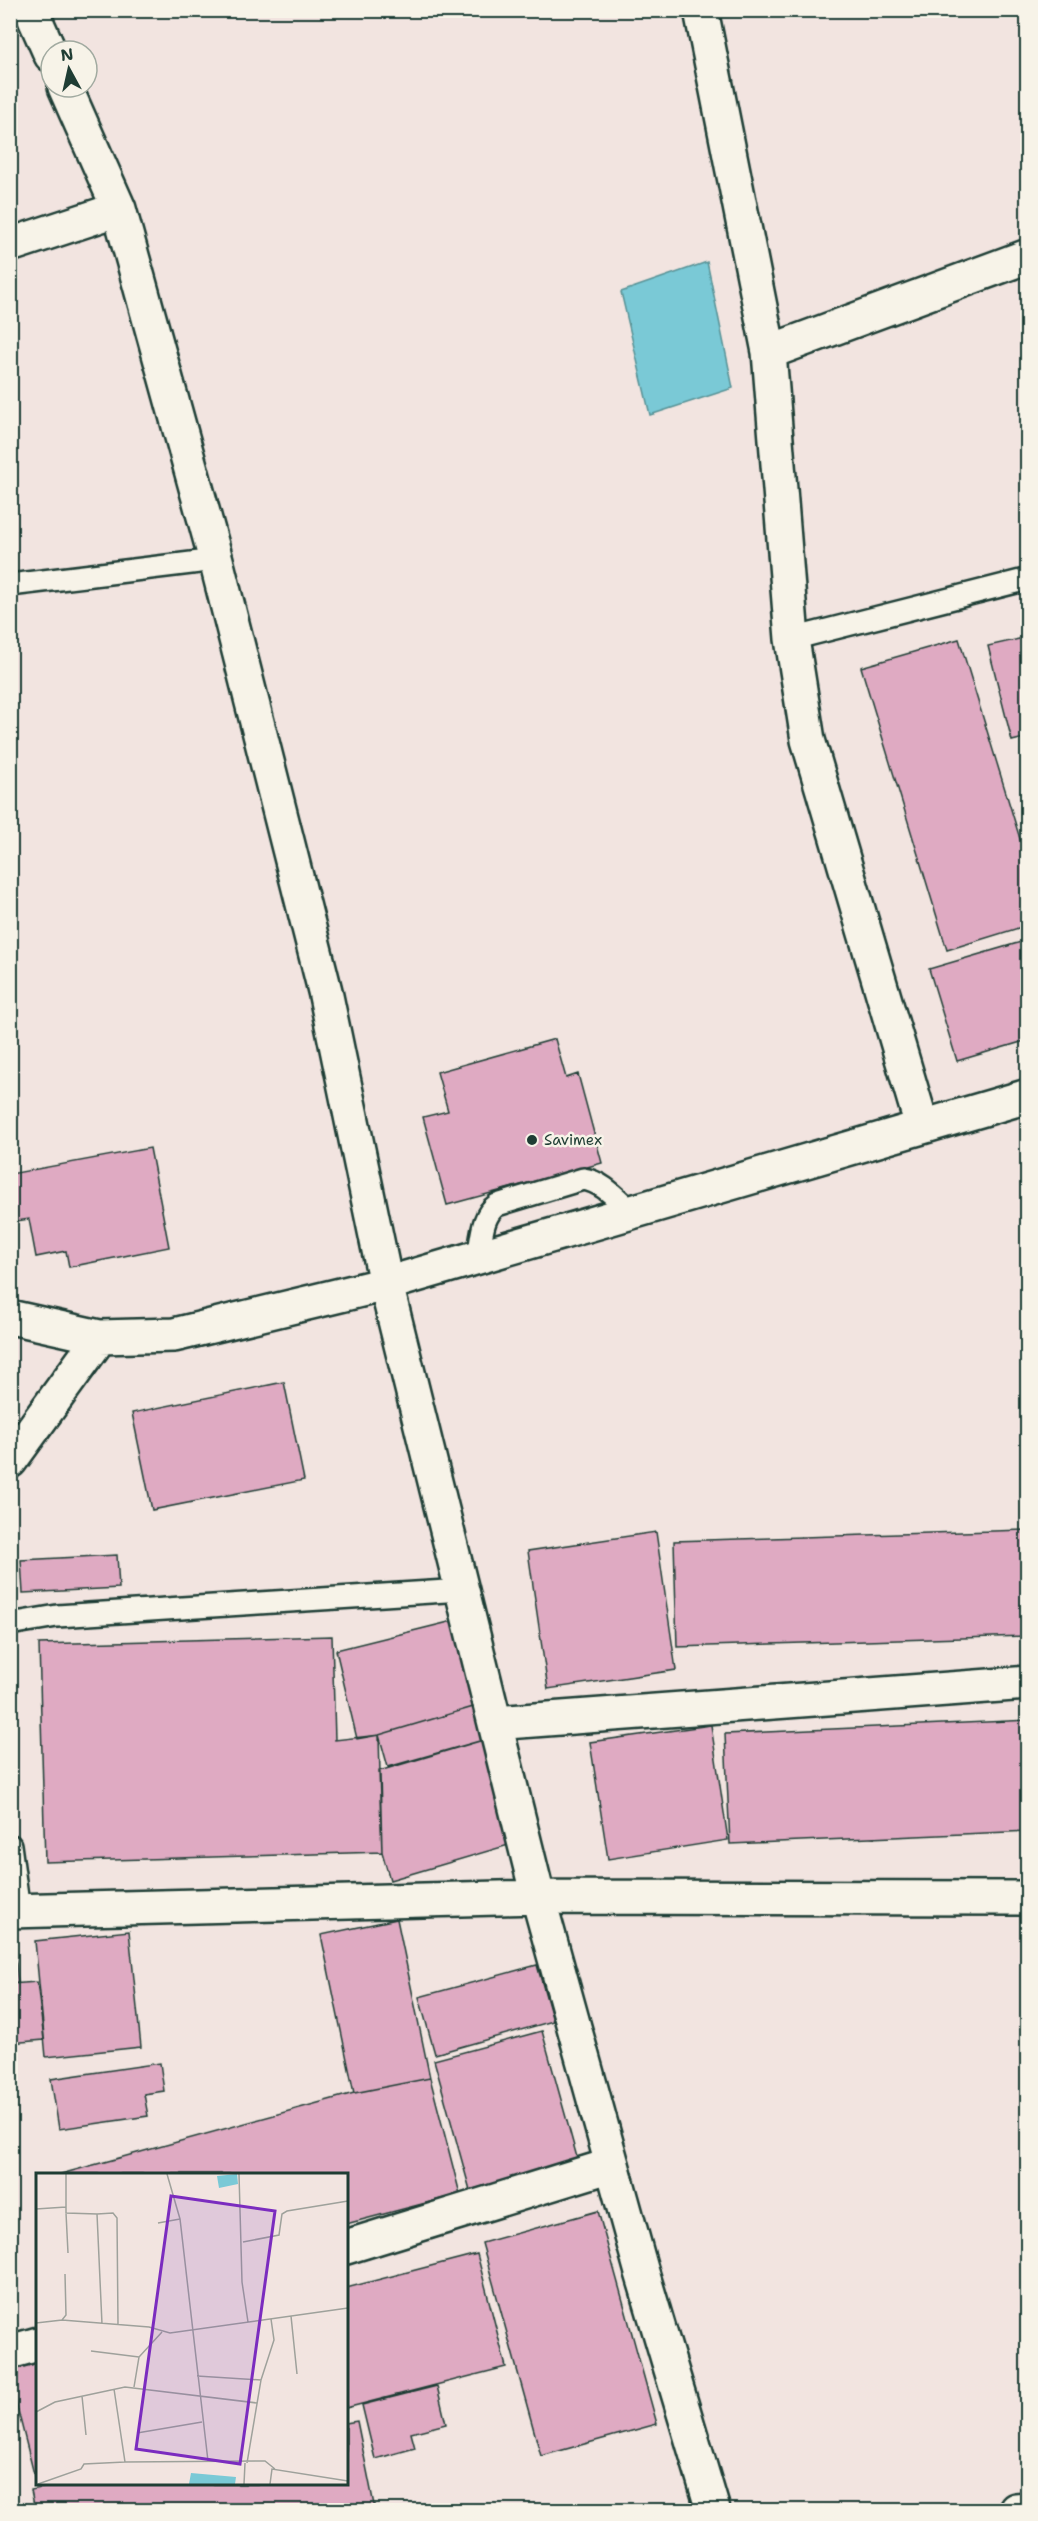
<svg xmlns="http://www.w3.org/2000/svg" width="1038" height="2521" font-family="'Shantell Sans',sans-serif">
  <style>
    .water { fill: #7ac9d6; stroke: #569195; stroke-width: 1.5 }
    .building { fill: #dfaac2; stroke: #1f3d34; stroke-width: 1.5 }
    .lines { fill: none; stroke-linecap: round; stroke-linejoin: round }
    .service-casing { stroke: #1f3d34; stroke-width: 26 }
    .minor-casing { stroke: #1f3d34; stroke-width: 38 }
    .service { stroke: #f7f3e8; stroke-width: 21 }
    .minor { stroke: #f7f3e8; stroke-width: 33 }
    .poi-dot { fill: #1f3d34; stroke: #f7f3e8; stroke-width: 2 }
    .labels { text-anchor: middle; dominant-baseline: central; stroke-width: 5; stroke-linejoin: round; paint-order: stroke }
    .poi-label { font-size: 15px; fill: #1f3d34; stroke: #f7f3e8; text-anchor: start }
    .inset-road { fill: none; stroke: #9ea19b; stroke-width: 1.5 }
    .view { fill: #7b2cbf; fill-opacity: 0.15; stroke: #7b2cbf; stroke-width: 3 }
    .inset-edge { fill: none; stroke: #1f3d34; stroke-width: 3 }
  </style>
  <rect width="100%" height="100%" fill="#f2e4e0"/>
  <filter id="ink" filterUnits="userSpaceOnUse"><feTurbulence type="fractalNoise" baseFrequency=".0167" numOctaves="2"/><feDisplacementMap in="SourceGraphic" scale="12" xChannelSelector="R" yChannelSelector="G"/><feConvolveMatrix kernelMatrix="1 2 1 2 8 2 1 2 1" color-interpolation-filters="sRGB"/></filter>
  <g filter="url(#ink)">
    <path class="water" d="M707,262l26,126 -83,27 -29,-123z"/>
    <path class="building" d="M1028,637v100l-16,4 -24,-95z
      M959,639l69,226v60l-81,25 -86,-283z
      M1028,940v100l-71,21 -28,-92z
      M555,1039l11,39 12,-4 24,89 -155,42 -24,-88 25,-6 -11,-39z
      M150,1148l19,99 -100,20 -3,-16 -30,6 -7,-38 -19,3v-48z
      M284,1382l20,98 -152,30 -20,-97z
      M1028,1530v106l-351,11 -3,-106z
      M656,1532l20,138 -128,19 -20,-138z
      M117,1555l2,33 -96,5 -2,-33z
      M457,1620l23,85 -101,30 -22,4 -21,-89z
      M332,1636l3,104 44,-5 3,117 -337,10 -6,-218z
      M480,1705l10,33 -102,29 -9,-32z
      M1028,1720v111l-298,13 -5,-110z
      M711,1725l17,115 -120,19 -18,-117z
      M490,1738l32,103 -132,39 -8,-28 -3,-81z
      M397,1919l33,159 -76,15 -33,-158z
      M129,1931l12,116 -95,10 -11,-116z
      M14,1943l4,40 -8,1v-40z
      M537,1965l16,56 -118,33 -16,-57z
      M37,1982l7,58 -34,3v-59z
      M542,2031l36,130 -108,29 -36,-130z
      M160,2063l4,28 -20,3 4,22 -89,13 -8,-50z
      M430,2078l30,116 -114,30v-50h-285l293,-81z
      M598,2211l59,213 -116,32 -59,-213z
      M477,2254l29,113 -160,41v-120z
      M38,2363v119h-2l-26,-103v-9z
      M437,2386l9,38 -35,9 4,15 -40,11 -13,-54z
      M357,2421l18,89h-340l-4,-20 29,-6h286v-61z"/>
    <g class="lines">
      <g class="service-casing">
        <path id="service" d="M10,585l206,-25
          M792,639l236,-60
          M478,1257c4,-18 3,-41 19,-52l86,-26c19,2 35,21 49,33
          M10,1624l47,-8 405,-26
          M10,1845l9,66"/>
      </g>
      <g class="minor-casing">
        <path id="minor" d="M31,10l20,45
          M701,10l68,342 23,287 16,101 114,386
          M65,87l54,122 97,351 109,431 61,293 152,613 103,372 72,241
          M10,245l109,-36
          M769,352l259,-96
          M10,1317l90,20 74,-2 212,-51 642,-188
          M10,1461l90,-124
          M495,1723l533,-40
          M10,1911l528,-14 490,1
          M346,2247l266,-82
          M10,2352l28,-8
          M1016,2510l12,-1"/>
      </g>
      <use href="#service" class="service"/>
      <use href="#minor" class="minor"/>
    </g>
  </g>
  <circle class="poi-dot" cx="532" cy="1140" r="6"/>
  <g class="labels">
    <g class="poi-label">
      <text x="544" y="1140">Savimex</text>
    </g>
  </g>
  <g transform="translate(36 2173)">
    <rect width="312" height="312" fill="#f2e4e0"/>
    <path d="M201,1l1,10 -19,4 -2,-12zM155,300l45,4 -1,7h-46z" fill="#7ac9d6"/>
    <path class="inset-road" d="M30,1v39l31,1 5,110M131,1l13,45 28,242M203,1l3,108 6,40M0,36l30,-2M30,40l2,40M61,41l16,-1 4,5 1,106M122,50l22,-4M207,69l36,-7 3,-21 5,-3 61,-10M255,143l6,58M26,147l87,7 21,6 178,-25M0,150l26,-3 4,-5 -1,-41M55,178l48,6M161,203l64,4 13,-40 -3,-21M98,214l5,-30 23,-25M78,216l11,73 140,-1 10,8M46,223l4,39M0,239l19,-10 70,-15 132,16M101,260l65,-11M211,290l14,-83M2,311l43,-15 3,-5 41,-2M208,311l1,-21M234,311l2,-15 76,12"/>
    <path class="view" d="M135,23l104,15 -35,253 -104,-15z"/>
    <rect width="312" height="312" class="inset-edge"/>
  </g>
  <rect width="1038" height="2521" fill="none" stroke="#f7f3e8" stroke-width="36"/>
  <rect x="18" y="18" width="1002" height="2485" fill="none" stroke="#1f3d34" stroke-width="2" filter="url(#ink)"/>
  <g transform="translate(69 69) rotate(352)"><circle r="28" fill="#f7f3e8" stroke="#a1aaa0" stroke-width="1.5"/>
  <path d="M0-4.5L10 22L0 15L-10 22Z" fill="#1f3d34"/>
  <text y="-9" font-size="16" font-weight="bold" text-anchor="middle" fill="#1f3d34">N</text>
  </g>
</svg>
